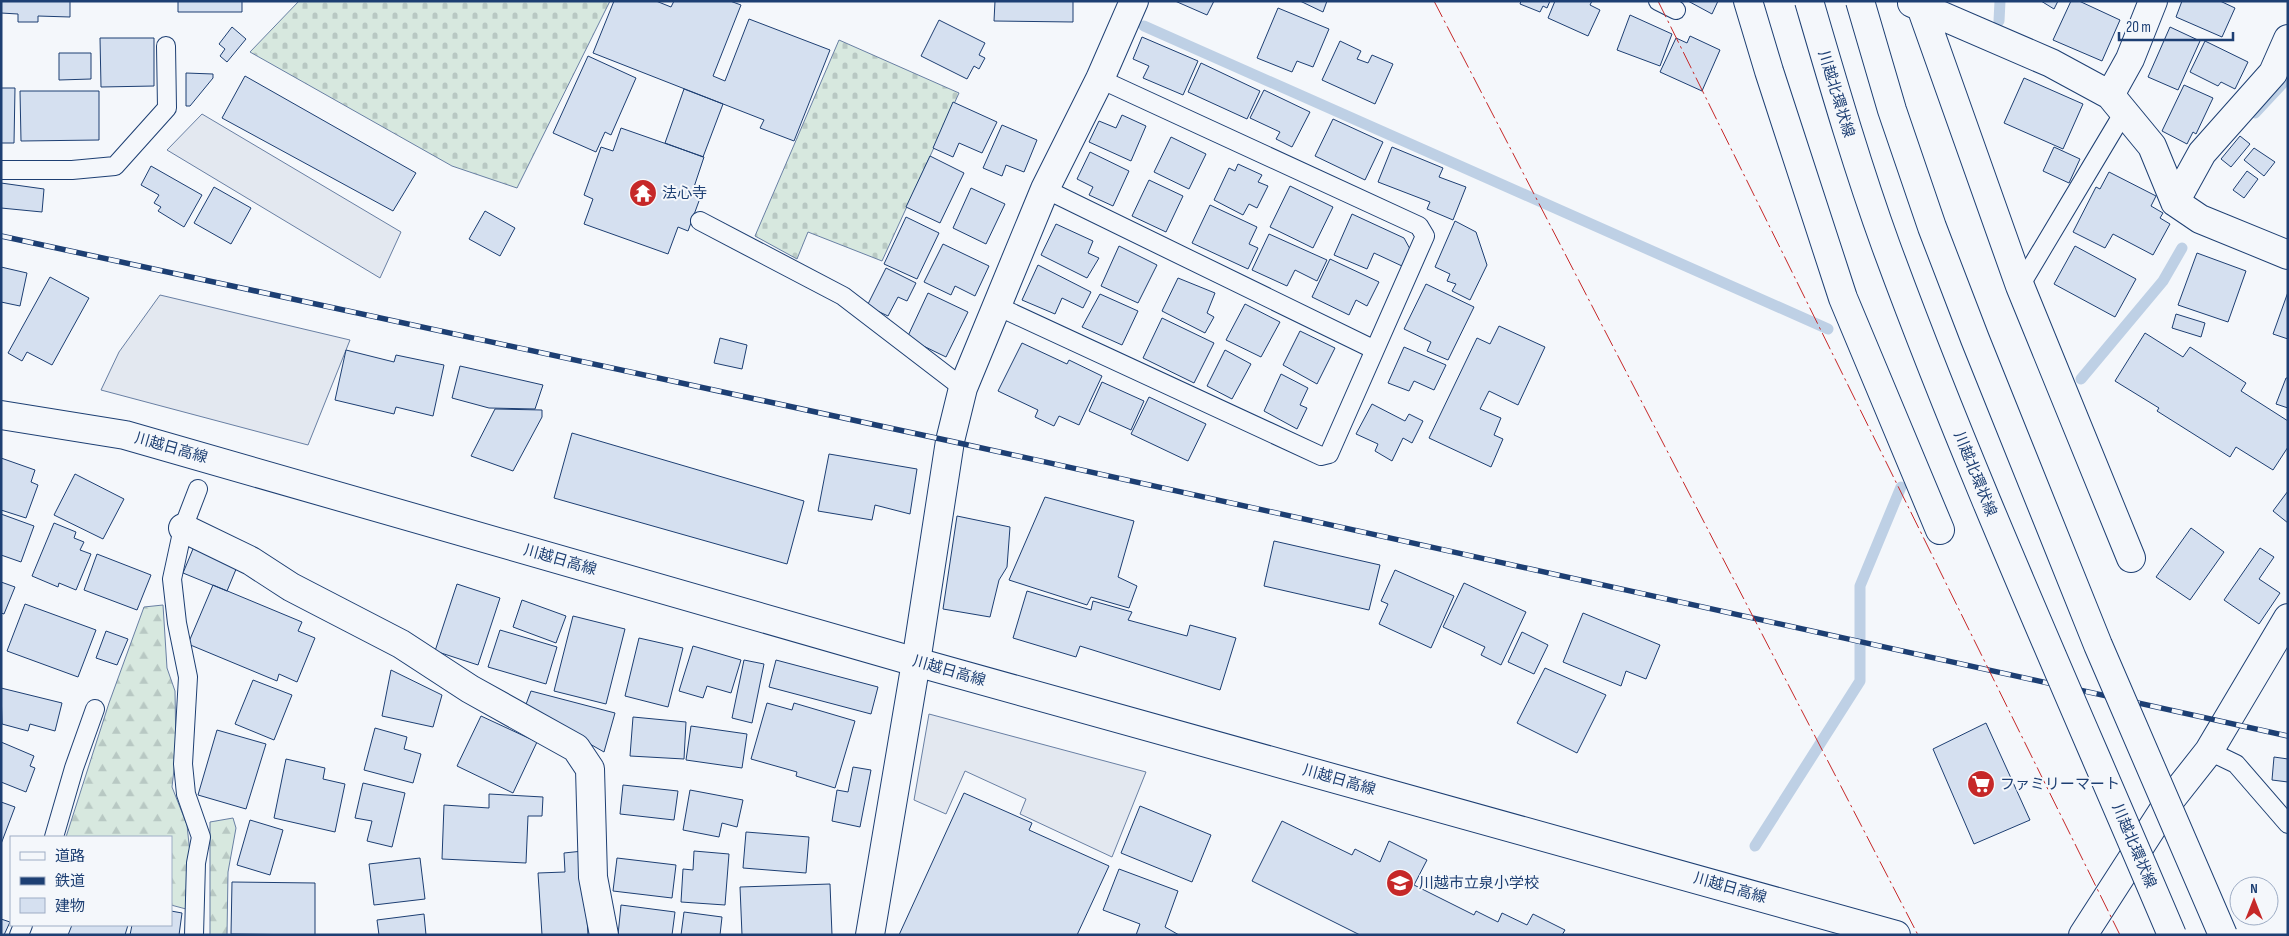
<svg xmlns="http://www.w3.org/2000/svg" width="2289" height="936" font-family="'Sofia Sans Condensed','Noto Sans JP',sans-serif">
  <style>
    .forest { fill: url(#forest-firs); stroke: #687fa3 }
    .cemetery { fill: url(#cemetery-stones); stroke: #687fa3 }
    .parking { fill: #e3e8f0; stroke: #687fa3 }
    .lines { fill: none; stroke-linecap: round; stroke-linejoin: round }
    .stream { stroke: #bed0e5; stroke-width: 11 }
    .building { fill: #d5e0f0; stroke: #1d3f73 }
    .lane-casing { stroke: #1d3f73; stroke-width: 20 }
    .street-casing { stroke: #1d3f73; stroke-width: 30 }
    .primary-casing { stroke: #1d3f73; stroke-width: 30 }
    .lane { stroke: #f4f7fb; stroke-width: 18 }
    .street { stroke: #f4f7fb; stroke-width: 28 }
    .primary { stroke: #f4f7fb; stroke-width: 28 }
    .rail-casing { stroke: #1d3f73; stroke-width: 5.5 }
    .rail { stroke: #f4f7fb; stroke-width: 4; stroke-dasharray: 11; stroke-linecap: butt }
    .secondary-bridge-casing { stroke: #1d3f73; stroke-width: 30; stroke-linecap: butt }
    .secondary-bridge { stroke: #f4f7fb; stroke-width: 28 }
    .power { stroke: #c62828; stroke-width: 1; stroke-dasharray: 18 4 2.5 4; stroke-linecap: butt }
    .labels { text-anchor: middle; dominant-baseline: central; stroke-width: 4; stroke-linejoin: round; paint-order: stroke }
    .street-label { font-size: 15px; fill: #1d3f73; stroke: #f4f7fb }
    .poi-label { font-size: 15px; fill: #1d3f73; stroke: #f4f7fb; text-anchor: start }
  </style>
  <defs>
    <pattern id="forest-firs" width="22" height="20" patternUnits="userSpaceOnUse" patternTransform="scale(1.25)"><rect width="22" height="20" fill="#d7e8df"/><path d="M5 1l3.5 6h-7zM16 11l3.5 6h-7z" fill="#b8c8c3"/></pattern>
    <pattern id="cemetery-stones" width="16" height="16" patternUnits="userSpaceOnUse" patternTransform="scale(1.25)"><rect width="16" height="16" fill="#d7e8df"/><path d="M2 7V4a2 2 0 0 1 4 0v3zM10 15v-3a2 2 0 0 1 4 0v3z" fill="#b8c8c3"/></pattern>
  </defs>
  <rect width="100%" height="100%" fill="#f4f7fb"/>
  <path class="forest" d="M163,605l4,63 8,23 1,61 -4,35 15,38 4,38 -5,46 -15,-4v-68h-105l43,-134 35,-96z
    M233,818l3,10 -8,44 -1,63h-17v-113z"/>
  <path class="cemetery" d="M299,1h311l-93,187 -65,-22 -202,-114z
    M839,40l120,53 -77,168 -74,-29 -11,27 -42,-23z"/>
  <path class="parking" d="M202,114l199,118 -21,46 -213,-128z
    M160,295l190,45 -42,105 -207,-55 18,-38z
    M929,714l217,58 -34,85 -92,-43 6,-15 -61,-28 -19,43 -32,-14z"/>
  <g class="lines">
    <path class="stream" d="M1999,21l1,-20
      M1144,26l684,303
      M2255,113l28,-30 5,-9
      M2081,379l82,-98 19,-33
      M1755,846l105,-165v-95l41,-99"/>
  </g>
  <path class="building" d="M1,1h69v16l-32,-1v6h-20v-8l-17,-1z
    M178,1h64v11h-64z
    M614,1h42l15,6 3,-6h56l11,4 -28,71 12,5 24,-62 81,31 -36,91 -34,-13 4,-8 -171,-67z
    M995,1h78v21l-79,-1z
    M1175,1h39l-7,14z
    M1300,1h27l-4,11z
    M1521,1h29l-3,7 -4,-2 -3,6 -20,-8z
    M1555,1h37l-2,4 10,5 -12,26 -40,-18z
    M1688,1h30l-6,13z
    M2041,1h17l-4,8z
    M2071,1h8l41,19 -18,41 -49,-21z
    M2182,1h38l15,7 -13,29 -46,-20z
    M1278,8l51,21 -16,38 -16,-6 -5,11 -35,-14z
    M1630,15l42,19 -12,32 -43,-16z
    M939,20l46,23 -6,12 6,3 -6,11 -5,-3 -7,13 -46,-23z
    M232,27l14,12 -19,23 -7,-6 5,-7 -6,-5z
    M2170,27l30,14 -22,49 -30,-13z
    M1690,36l30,14 -18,41 -42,-19 16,-34 11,5z
    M1142,37l56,24 -15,34 -40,-17 6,-12 -16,-7z
    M100,38h54v48l-53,1z
    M1340,41l21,10 -4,8 11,4 4,-8 21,9 -18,40 -53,-24z
    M2205,41l43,21 -13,27 -14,-7 -3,4 -28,-14z
    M59,53h32v26l-32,1z
    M588,56l48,22 -25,57 -6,-3 -9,20 -43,-19z
    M1201,63l59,28 -13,28 -59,-27z
    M186,73l27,1v4l-23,28h-4z
    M245,76l171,97 -23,38 -171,-93z
    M2024,78l59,26 -20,45 -59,-26z
    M2184,85l29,13 -17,36 -3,-2 -6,12 -25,-13z
    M1,88h14l-1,55h-13z
    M684,89l39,15 -20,53 -38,-14z
    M1264,90l46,22 -18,35 -16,-8 4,-7 -30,-14z
    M20,91h79v49l-78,1z
    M953,102l44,20 -15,31 -23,-10 -6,14 -20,-9z
    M1122,115l24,11 -15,35 -42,-19 10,-21 17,7z
    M1333,119l50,23 -18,38 -50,-24z
    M1002,125l35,15 -13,32 -18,-7 -4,11 -19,-8z
    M621,128l83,29 -10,30 9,3 -15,41 -10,-4 -10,27 -84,-30 9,-25 -9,-4 17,-48 12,4z
    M2240,136l10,8 -19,23 -10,-8z
    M1171,137l35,17 -17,35 -35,-17z
    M1392,147l51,21 -4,9 27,10 -13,33 -26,-11 3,-7 -52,-20z
    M2054,147l26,12 -11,24 -26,-12z
    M2254,148l21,14 -11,14 -20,-16z
    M1090,152l39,19 -16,35 -24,-11 4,-8 -16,-8z
    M930,156l34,17 -24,50 -34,-16z
    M1238,164l24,11 -4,7 10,4 -11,22 -8,-4 -6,11 -29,-15 15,-32 6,3z
    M151,166l51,29 -18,32 -26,-16 3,-4 -7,-4 5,-8 -18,-10z
    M2247,171l11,8 -14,19 -11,-8z
    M2109,172l47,24 -5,10 12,7 -3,5 10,6 -17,31 -40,-21 -8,14 -32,-16 23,-45 4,2z
    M1149,180l34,16 -17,36 -34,-16z
    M1,183l43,6 -2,23 -41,-4z
    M1290,186l43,21 -20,41 -43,-21z
    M214,187l37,21 -20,36 -37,-21z
    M971,188l34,16 -19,40 -33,-16z
    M1210,205l47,22 -8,17 9,4 -10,21 -56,-26z
    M485,211l30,17 -15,28 -31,-17z
    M1352,214l52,24 6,11 -8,17 -28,-13 -7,16 -33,-14z
    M906,217l33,16 -22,46 -33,-15z
    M1455,221l21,11 11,33 -17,35 -18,-9 4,-7 -9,-3 3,-7 -15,-7z
    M1056,224l37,17 -5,12 11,5 -12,20 -46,-23z
    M1269,234l58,26 -10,21 -22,-11 -8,16 -35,-16z
    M943,244l46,22 -14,30 -20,-10 -4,9 -27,-13z
    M1119,246l38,19 -19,38 -37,-17z
    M2075,246l61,33 -21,38 -61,-33z
    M2197,253l49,18 -18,51 -50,-17z
    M1330,259l49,23 -12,24 -11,-6 -7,15 -37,-18z
    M1038,265l53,27 -8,16 -21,-10 -7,16 -33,-14z
    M1,267l26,6 -7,33 -19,-4z
    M886,268l30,15 -9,18 -9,-4 -10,19 -21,-10z
    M50,277l39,21 -37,67 -25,-13 -5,9 -14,-8z
    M1178,278l37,15 -8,20 7,4 -9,16 -43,-22z
    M1426,284l48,23 -26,53 -21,-9 4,-9 -27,-13z
    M2288,292v47l-15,-5z
    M928,293l40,19 -22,45 -39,-19z
    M1100,294l38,17 -16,34 -40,-18z
    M1245,304l35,18 -19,35 -35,-17z
    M2176,314l29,9 -4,14 -29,-9z
    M1162,318l52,25 -20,40 -51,-25z
    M1499,326l46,21 -27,58 -29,-14 -9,18 21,9 -7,17 9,4 -12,28 -62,-29 48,-100 13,6z
    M1300,331l35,17 -18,36 -34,-19z
    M2145,333l38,24 7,-10 56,36 -5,8 47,30v26l-15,23 -37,-23 -6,10 -73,-46 2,-3 -44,-27z
    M720,338l27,7 -5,24 -28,-6z
    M1022,343l45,21 2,-4 33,16 -23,49 -20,-9 -5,10 -19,-9 3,-7 -40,-19z
    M1404,347l42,18 -12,25 -20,-9 -5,10 -21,-8z
    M346,350l48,12 2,-7 48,10 -11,51 -37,-9 -2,7 -59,-14z
    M1225,350l26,14 -19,35 -25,-13z
    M460,366l83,19 -8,24 -46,-1 -37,-10z
    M1281,374l27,14 -8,17 7,3 -10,21 -33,-18z
    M2286,378h2v30l-12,-4z
    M1102,382l42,19 -13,29 -42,-19z
    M1149,397l57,27 -18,37 -57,-27z
    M1372,404l33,17 4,-7 14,7 -11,22 -9,-5 -11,23 -17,-10 3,-7 -22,-10z
    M495,409l47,1v7l-29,54 -42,-15z
    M572,433l232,68 -17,63 -233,-66z
    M829,454l88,15 -7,45 -35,-9 -3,15 -54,-9z
    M1,458l34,12 -4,12 7,3 -12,33 -25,-8z
    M75,474l49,25 -21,40 -49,-24z
    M2288,491v32l-15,-12z
    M1045,497l89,24 -16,56 19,9 -8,22 -38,-11 -4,8 -78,-25z
    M1,514l33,12 -13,36 -20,-7z
    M957,516l53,11 -3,40 -8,13 -9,37 -47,-8z
    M54,523l22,9 -2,6 10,4 -4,8 11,4 -15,36 -17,-7 -1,4 -26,-11z
    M2191,528l33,24 -34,48 -34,-23z
    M1274,541l106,24 -11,45 -105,-24z
    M195,544l44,18 -12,29 -44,-18z
    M2260,548l14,9 -15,22 21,14 -21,31 -35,-24z
    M97,554l54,21 -14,35 -53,-20z
    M1395,570l59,26 -23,52 -52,-24 9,-20 -7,-3z
    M1,582l14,5 -11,27 -3,-1z
    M1464,583l62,29 -25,53 -20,-10 4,-8 -42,-20z
    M457,584l43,14 -22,67 -43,-14z
    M213,585l89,37 -4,9 17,7 -18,44 -18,-8 -2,7 -89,-37z
    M1027,591l64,19 2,-9 39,11 -4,8 59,16 3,-11 46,13 -16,52 -140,-44 -4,11 -63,-19z
    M522,600l44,16 -10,27 -43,-16z
    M25,604l71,26 -18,47 -71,-26z
    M1583,613l77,32 -14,34 -20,-8 -5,15 -58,-24z
    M573,616l52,13 -19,75 -52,-13z
    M500,630l57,17 -11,37 -58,-17z
    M106,631l22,8 -11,26 -21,-7z
    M1522,632l26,13 -14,29 -26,-12z
    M639,638l44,10 -15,59 -43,-11z
    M693,646l48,14 -10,33 -24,-7 -4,12 -24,-7z
    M744,660l20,4 -12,59 -20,-5z
    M776,660l102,27 -7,27 -102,-27z
    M1545,668l61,27 -29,58 -60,-30z
    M391,670l51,25 -9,32 -51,-11z
    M253,680l39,15 -18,45 -39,-16z
    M1,688l61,15 -7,28 -25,-7 -2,7 -26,-7z
    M531,691l84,22 -11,39 -79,-45z
    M767,703l25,7 2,-7 61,18 -20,67 -39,-12 1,-4 -46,-13z
    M481,716l56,26 -24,51 -56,-27z
    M633,717l53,5 -2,37 -54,-3z
    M1986,723l44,97 -56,24 -41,-95z
    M691,726l56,8 -5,34 -56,-8z
    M375,728l32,9 -3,12 17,5 -8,29 -49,-13z
    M217,730l49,14 -20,65 -48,-14z
    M1,742l33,14 -4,10 5,2 -9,24 -25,-10z
    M2274,757l14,2v23l-16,-2z
    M286,759l39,9 -2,11 22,5 -10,48 -61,-14z
    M853,767l18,3 -11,57 -28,-6 5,-31 11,2z
    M363,783l42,10 -13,54 -25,-6 5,-20 -17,-3z
    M623,785l55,6 -4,29 -54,-6z
    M690,790l53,10 -6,27 -15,-4 -3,14 -36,-7z
    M964,793l68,30 -3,7 80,36 -32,69h-178z
    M489,794l54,3 -1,19h-14l-2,47 -84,-4 2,-54 45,3z
    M1,802l14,5 -14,37z
    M1140,806l71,29 -19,47 -71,-29z
    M250,820l33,10 -13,45 -33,-10z
    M1282,821l70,34 3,-6 25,13 9,-21 38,19 -13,25 60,30 2,-4 22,11 4,-9 25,12 6,-11 32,16 -3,5h-202l-108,-54z
    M746,832l63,5 -3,36 -63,-5z
    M583,851l5,84h-46l-4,-62 27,-1 -1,-19z
    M694,851l35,3 -4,51 -44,-3 2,-33 10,1z
    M420,858l5,41 -51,6 -5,-41z
    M617,858l59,7 -4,33 -59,-7z
    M1119,869l59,22 -13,36 14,8h-43l4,-11 -37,-14z
    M232,882l83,1v52l-84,-1z
    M830,884l2,51h-90l-2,-48z
    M621,905l54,7 -3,23h-54z
    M171,911l11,2 -3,22h-49l2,-10h39z
    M684,912l38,5 -2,18h-39z
    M424,914l2,21h-47l-2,-15z
    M1,919l9,3 -6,13h-3z
    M72,925h56l-3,10h-57z"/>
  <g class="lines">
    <g class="lane-casing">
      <path id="lane" d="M1658,1l18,9
        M1,170h71l43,-4 52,-58 -1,-62
        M1045,189l328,160
        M700,221l143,75 120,92
        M2020,286l104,-174
        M997,306l324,150 8,-2 96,-218 -6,-10 -319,-147
        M2209,751l27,13 52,60
        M54,837l20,-69 21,-59
        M19,935l4,-10
        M194,935l2,-72 5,-26 -15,-43 -3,-30 5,-87 -11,-54 -5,-44 11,-51 15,-39"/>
    </g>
    <g class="street-casing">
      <path id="street" d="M1748,1l21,70 74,227 97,232
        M1912,3l139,60 59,32 42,51 23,56 25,17 88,36
        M1921,7l99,279 111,272
        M2110,95l20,-36 23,-58
        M2175,202l27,-49 71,-80 15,-34
        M183,528l68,33 40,26 110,57 69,45 106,59 14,21 3,108 11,58
        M870,935l46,-273 34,-221 13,-53 82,-199 55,-110 34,-78
        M2083,935l85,-132 41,-52 79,-133"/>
    </g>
    <g class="primary-casing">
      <path id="primary" d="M1,415l124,20 791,227 980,273"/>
    </g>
    <use href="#lane" class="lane"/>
    <use href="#street" class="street"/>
    <use href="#primary" class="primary"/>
    <g class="rail-casing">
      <path id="rail" d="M1,236l949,205 1338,295"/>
    </g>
    <use href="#rail" class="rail"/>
    <g class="secondary-bridge-casing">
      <path id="secondary-bridge" d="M1809,1c24,82 48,165 77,245 86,234 189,460 286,689
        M1860,1l32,109 40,117 43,112 123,306 125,290"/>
    </g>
    <use href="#secondary-bridge" class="secondary-bridge"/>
    <path class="power" d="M1434,1l484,934
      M1658,1l462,934"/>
  </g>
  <defs>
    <g id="temple-disc" transform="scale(1.4375)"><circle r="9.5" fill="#c62828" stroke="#f4f7fb"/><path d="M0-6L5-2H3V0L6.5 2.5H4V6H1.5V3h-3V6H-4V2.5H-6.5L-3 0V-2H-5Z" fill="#fff"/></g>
    <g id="supermarket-disc" transform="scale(1.4375)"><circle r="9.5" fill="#c62828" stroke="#f4f7fb"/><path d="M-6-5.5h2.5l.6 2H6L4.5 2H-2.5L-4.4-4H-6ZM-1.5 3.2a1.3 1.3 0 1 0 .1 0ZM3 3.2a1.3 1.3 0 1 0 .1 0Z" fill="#fff"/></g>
    <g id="school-disc" transform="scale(1.4375)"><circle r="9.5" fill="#c62828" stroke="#f4f7fb"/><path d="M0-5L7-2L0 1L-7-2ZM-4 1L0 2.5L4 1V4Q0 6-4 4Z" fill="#fff"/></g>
  </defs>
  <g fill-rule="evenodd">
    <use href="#temple-disc" x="643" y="193"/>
    <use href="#supermarket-disc" x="1981" y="784"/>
    <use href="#school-disc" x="1400" y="883"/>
  </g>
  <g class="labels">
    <g class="street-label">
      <text transform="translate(1836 94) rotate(73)">川越北環状線</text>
      <text transform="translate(171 448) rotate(16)">川越日高線</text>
      <text transform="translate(1975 474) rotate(68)">川越北環状線</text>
      <text transform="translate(560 560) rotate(16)">川越日高線</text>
      <text transform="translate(949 671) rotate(16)">川越日高線</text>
      <text transform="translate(1339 780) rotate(16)">川越日高線</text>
      <text transform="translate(2134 846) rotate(67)">川越北環状線</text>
      <text transform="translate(1730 888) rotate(16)">川越日高線</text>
    </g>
    <g class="poi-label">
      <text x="662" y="193">法心寺</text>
      <text x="2000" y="784">ファミリーマート</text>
      <text x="1419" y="883">川越市立泉小学校</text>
    </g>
  </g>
  <rect width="2289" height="936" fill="none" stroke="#1d3f73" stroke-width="5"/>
  <rect x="10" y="836" width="162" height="90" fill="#f4f7fb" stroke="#9eadc5"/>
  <rect x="20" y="852" width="25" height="8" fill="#f4f7fb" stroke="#9eadc5"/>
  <text x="55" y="861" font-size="15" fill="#1d3f73">道路</text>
  <rect x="20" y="877" width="25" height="8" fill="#1d3f73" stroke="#9eadc5"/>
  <text x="55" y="886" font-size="15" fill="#1d3f73">鉄道</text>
  <rect x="20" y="898" width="25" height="15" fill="#d5e0f0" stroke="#9eadc5"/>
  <text x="55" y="911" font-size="15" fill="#1d3f73">建物</text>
  <g transform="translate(2254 901)"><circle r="24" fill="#f4f7fb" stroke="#9eadc5"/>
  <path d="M0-4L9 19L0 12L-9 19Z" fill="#c62828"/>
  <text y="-8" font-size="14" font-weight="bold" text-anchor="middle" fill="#1d3f73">N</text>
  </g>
  <path d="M2119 32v8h114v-8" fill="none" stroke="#1d3f73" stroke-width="2.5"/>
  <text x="2126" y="32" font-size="15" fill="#1d3f73" stroke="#f4f7fb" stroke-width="4" paint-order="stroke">20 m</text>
</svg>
